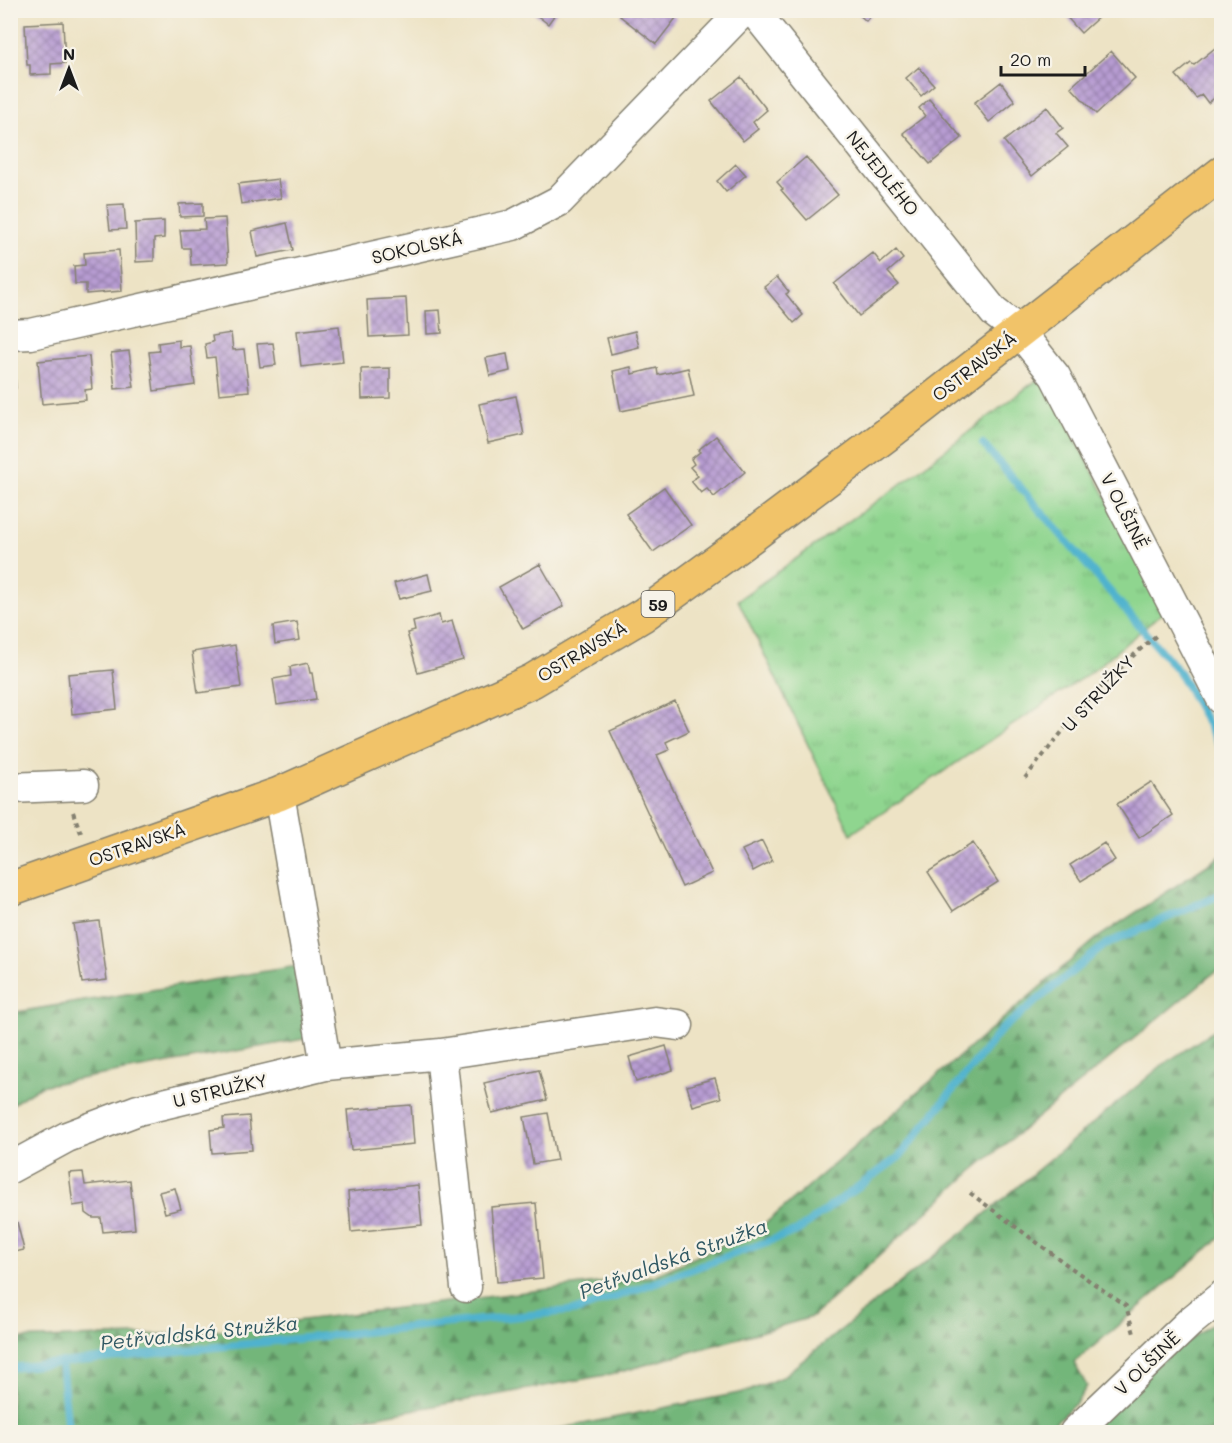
<svg xmlns="http://www.w3.org/2000/svg" width="1232" height="1443" font-family="Mali,sans-serif">
  <style>
    .grass { fill: url(#grass-tufts); stroke: #567856; stroke-width: 1.5 }
    .forest { fill: url(#forest-firs); stroke: #48694b; stroke-width: 1.5 }
    .lines { fill: none; stroke-linecap: round; stroke-linejoin: round }
    .stream { stroke: #4fb2ce; stroke-width: 8 }
    .building { fill: url(#building-cross-hatch) }
    .minor-casing { stroke: #848070; stroke-width: 33 }
    .primary-casing { stroke: #848070; stroke-width: 36 }
    .path { stroke: #848070; stroke-width: 4; stroke-dasharray: 4.5 4.5; stroke-linecap: butt }
    .minor { stroke: #fff; stroke-width: 30 }
    .primary { stroke: #f1c369; stroke-width: 33 }
    .labels { text-anchor: middle; dominant-baseline: central; stroke-width: 5; stroke-linejoin: round; paint-order: stroke }
    .shield { fill: #f7f3e8; stroke: #5e5c59; stroke-width: 1.5 }
    .shield-label { font-size: 16px; font-weight: bold; fill: #1c1c1c }
    .street-label { font-size: 18px; fill: #1c1c1c; stroke: #f7f3e8 }
    .water-label { font-size: 20px; font-style: italic; fill: #305863; stroke: #f7f3e8 }
  </style>
  <defs>
    <pattern id="grass-tufts" width="24" height="20" patternUnits="userSpaceOnUse" patternTransform="scale(1.5)"><rect width="24" height="20" fill="#8fd58f"/><path d="M3 7l-1-3M5 7V3M7 7l1-3M15 17l-1-3M17 17v-4M19 17l1-3" fill="none" stroke="#7bb67b"/></pattern>
    <pattern id="forest-firs" width="22" height="20" patternUnits="userSpaceOnUse" patternTransform="scale(1.5)"><rect width="22" height="20" fill="#73b67a"/><path d="M5 1l3.5 6h-7zM16 11l3.5 6h-7z" fill="#5e9363"/></pattern>
    <pattern id="building-cross-hatch" width="8" height="8" patternUnits="userSpaceOnUse" patternTransform="scale(1.5)"><rect width="8" height="8" fill="#b79cd2"/><path d="M0 0l8 8M0 8l8-8" fill="none" stroke="#947eaa"/></pattern>
  </defs>
  <rect width="100%" height="100%" fill="#f7f3e8"/>
  <filter id="ink" filterUnits="userSpaceOnUse"><feTurbulence type="fractalNoise" baseFrequency=".0167" numOctaves="2"/><feDisplacementMap in="SourceGraphic" scale="12" xChannelSelector="R" yChannelSelector="G"/><feConvolveMatrix kernelMatrix="1 2 1 2 8 2 1 2 1" color-interpolation-filters="sRGB"/></filter>
  <filter id="wash" filterUnits="userSpaceOnUse"><feTurbulence type="fractalNoise" baseFrequency=".008" numOctaves="4" result="noise"/><feDisplacementMap in="SourceGraphic" scale="24" xChannelSelector="R" yChannelSelector="G"/><feGaussianBlur stdDeviation="1.35" result="paint"/><feColorMatrix in="noise" values="0 0 0 0 0 0 0 0 0 0 0 0 0 0 0 0 0 1.4 0 .05"/><feComposite in="paint" operator="in"/></filter>
  <g filter="url(#wash)">
    <rect width="100%" height="100%" fill="#ede3c5"/>
    <path class="grass" d="M1042,376l124,234 -72,60 -243,164 -113,-234 152,-108z"/>
    <path class="forest" d="M1221,856v112l-11,8 -239,196 -159,145 -195,56 -272,49 -100,10h-234l-1,-93 189,-6 454,-57 107,-48 337,-290z
      M297,966l13,72 -270,48 -29,19v-92z
      M1221,1026v211l-147,126 13,23 -10,16 -32,30h-503l207,-41 33,-14 184,-147 195,-164z
      M1221,1317v115h-151l8,-9z"/>
    <g class="lines">
      <path class="stream" d="M983,444l196,228 43,77
        M61,1362l7,70
        M10,1368l569,-58 218,-79 102,-74 102,-127 105,-86 116,-50"/>
    </g>
    <g id="blocks">
      <path class="building" d="M530,10h28l-10,14z
        M624,10h43l9,8 -20,26 -36,-28z
        M854,10h21l-9,11z
        M1067,10h32l3,4 -21,19 -17,-19z
        M63,22l2,41 -14,1v10l-21,1v-10h-3l-2,-41z
        M1215,48l7,9v35l-14,11 -6,-8 -6,3 -20,-23 15,-12 3,2z
        M1111,51l24,27 -39,36 -25,-27z
        M919,67l15,18 -13,11 -15,-18z
        M741,77l26,33 -14,12 5,7 -15,12 -32,-40z
        M1001,82l14,19 -26,21 -15,-19z
        M929,99l33,39 -32,26 -27,-31 22,-17 -6,-8z
        M1047,107l16,21 -7,5 12,14 -36,29 -28,-35z
        M806,157l32,38 -31,25 -26,-30 2,-1 -6,-7z
        M736,164l10,11 -20,17 -9,-11z
        M278,179l3,19 -40,6 -3,-20z
        M203,203v13l-23,1 -1,-13z
        M124,204l2,25 -16,1 -3,-25z
        M225,218l3,45 -37,2 -1,-17h-8l-2,-18 25,-1 -1,-10z
        M164,221v17l-10,1v22l-18,1 -1,-39z
        M287,223l6,27 -36,7 -5,-26z
        M119,250l3,41 -36,3v-10h-11l-1,-18 11,-1 -1,-12z
        M896,250l7,9 -15,13 11,13 -40,31 -25,-32 39,-31 8,10z
        M777,277l12,15 -3,2 17,21 -9,8 -30,-36z
        M406,298l2,37 -39,2 -2,-37z
        M440,310l2,23 -15,1 -1,-23z
        M339,326l4,36 -42,5 -4,-36z
        M635,331l4,16 -28,7 -4,-16z
        M231,333l2,17 11,-1 5,42 -30,3 -4,-37 -8,1 -2,-14 8,-2 -1,-6z
        M179,340v7l11,-1 5,39 -41,6 -5,-39 10,-1 -1,-8z
        M273,343l3,22 -16,2 -3,-23z
        M129,351l5,36 -19,2 -4,-36z
        M507,354l3,17 -20,5 -4,-18z
        M89,356l3,33 -7,1 1,10 -44,4 -4,-43z
        M10,362h4l2,26 -6,1z
        M631,367l1,7 25,-6 1,7 30,-7 6,28 -73,15 -8,-40z
        M390,368v30l-28,1 -1,-30z
        M516,396l8,39 -36,8 -9,-39z
        M716,436l29,36 -31,25 -7,-8 -6,4 -10,-12 7,-5 -8,-9 4,-3 -3,-5 9,-7 -2,-2z
        M664,487l27,38 -38,27 -27,-38z
        M540,564l24,42 -41,23 -24,-42z
        M428,574l4,17 -33,8 -5,-16z
        M439,615l2,9 11,-3 11,39 -45,13 -11,-40 8,-2 -2,-9z
        M297,622l3,18 -25,4 -2,-18z
        M235,645l6,42 -43,6 -6,-41z
        M308,663l2,10h2l4,26 -39,6 -4,-26 18,-3 -1,-9z
        M113,670l4,39 -45,5 -4,-40z
        M675,701l14,30 -23,11 3,8 -12,5 55,118 -30,14 -72,-156z
        M1151,782l22,33 -34,23 -22,-34z
        M762,841l10,20 -19,10 -11,-21z
        M973,843l25,39 -45,29 -25,-39z
        M1104,843l11,17 -34,21 -11,-16z
        M99,921l8,59 -25,3 -9,-59z
        M666,1046l7,24 -37,12 -7,-25z
        M539,1070l8,30 -55,13 -8,-30z
        M715,1078l6,20 -28,8 -6,-20z
        M411,1105l3,39 -63,6 -4,-40z
        M548,1113l9,47 -24,4 -9,-47z
        M249,1116l3,34 -40,3 -2,-23 14,-2 -1,-10z
        M83,1172l2,13 45,-5 5,49 -32,3 -2,-14h-8l-7,-5 -1,-9 -12,2 -4,-33z
        M418,1185l4,40 -71,7 -3,-40z
        M175,1188l6,21 -16,4 -6,-21z
        M536,1203l7,75 -46,4 -6,-75z
        M17,1222l7,28 -14,3v-29z"/>
    </g>
  </g>
  <g filter="url(#ink)">
    <use href="#blocks" fill-opacity="0" stroke="#848070" stroke-width="1.5"/>
    <g class="lines">
      <g class="minor-casing">
        <path id="minor" d="M753,10l241,302 25,19 36,45 167,323
          M10,335l21,-1 482,-109 46,-24 185,-191
          M10,788l73,-3
          M279,794l47,271
          M441,1054l25,233
          M10,1168l57,-31 71,-27 188,-45 115,-11 214,-32 23,3
          M1075,1432l115,-110 32,-26"/>
      </g>
      <g class="primary-casing">
        <path id="primary" d="M10,889l269,-95 253,-113 111,-66 98,-71 148,-111 333,-260"/>
      </g>
      <path class="path" d="M1025,778l61,-76 49,-48 23,-20
        M73,812l8,21
        M970,1193l100,74 56,39 9,31"/>
      <use href="#minor" class="minor"/>
      <use href="#primary" class="primary"/>
    </g>
  </g>
  <g class="labels">
    <rect class="shield" x="641.5" y="591" width="33" height="26" rx="4.5"/>
    <g class="shield-label">
      <text x="658" y="604">59</text>
    </g>
    <g class="street-label">
      <text transform="translate(883 173) rotate(51)">NEJEDLÉHO</text>
      <text transform="translate(417 247) rotate(-13)">SOKOLSKÁ</text>
      <text transform="translate(974 366) rotate(-38)">OSTRAVSKÁ</text>
      <text transform="translate(1125 511) rotate(63)">V OLŠINĚ</text>
      <text transform="translate(582 651) rotate(-31)">OSTRAVSKÁ</text>
      <text transform="translate(1098 693) rotate(-47)">U STRUŽKY</text>
      <text transform="translate(137 844) rotate(-19)">OSTRAVSKÁ</text>
      <text transform="translate(220 1090) rotate(-13)">U STRUŽKY</text>
      <text transform="translate(1147 1363) rotate(-44)">V OLŠINĚ</text>
    </g>
    <g class="water-label">
      <text transform="translate(673 1258) rotate(-20)">Petřvaldská Stružka</text>
      <text transform="translate(199 1332) rotate(-6)">Petřvaldská Stružka</text>
    </g>
  </g>
  <rect width="1232" height="1443" fill="none" stroke="#f7f3e8" stroke-width="36"/>
  <g transform="translate(69 69)" stroke="#f7f3e8" stroke-width="4.5" paint-order="stroke">
  <path d="M0-4.5L10 22L0 15L-10 22Z" fill="#1c1c1c"/>
  <text y="-9" font-size="16" font-weight="bold" text-anchor="middle" fill="#1c1c1c">N</text>
  </g>
  <path d="M1001 66v9h84v-9" fill="none" stroke="#1c1c1c" stroke-width="3"/>
  <text x="1010" y="66" font-size="18" fill="#1c1c1c" stroke="#f7f3e8" stroke-width="4.5" paint-order="stroke">20 m</text>
</svg>
